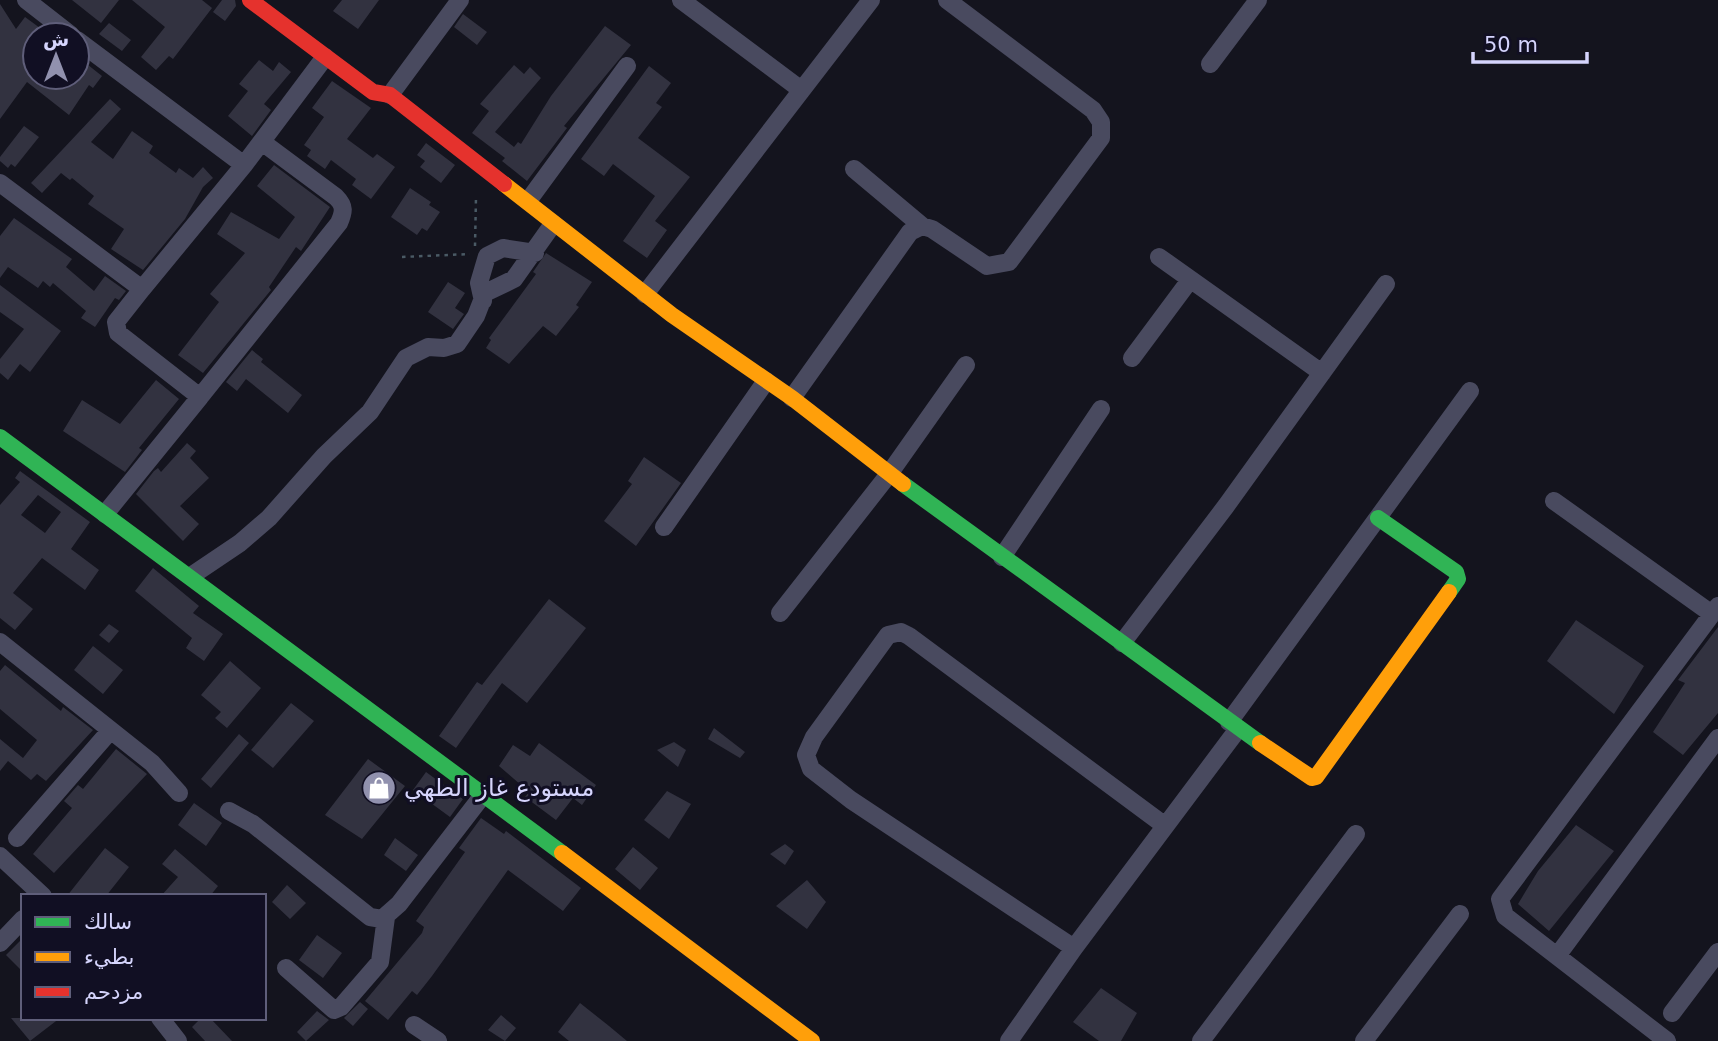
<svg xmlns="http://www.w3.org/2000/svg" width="1718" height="1041" font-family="'DejaVu Sans',Cairo,sans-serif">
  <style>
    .building { fill: #323240; fill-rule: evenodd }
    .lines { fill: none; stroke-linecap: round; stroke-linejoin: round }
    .path { stroke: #4a5a65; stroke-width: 2.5; stroke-dasharray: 3.5 5; stroke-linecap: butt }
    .street { stroke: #494a5f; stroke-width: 18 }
    .fast { stroke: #30b455; stroke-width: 16 }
    .slow { stroke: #ff9f0a; stroke-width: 16 }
    .jam { stroke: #e5322d; stroke-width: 16 }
    .labels { text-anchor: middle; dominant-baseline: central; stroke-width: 6; stroke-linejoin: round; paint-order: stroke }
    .poi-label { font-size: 24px; fill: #d5d4fc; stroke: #110f23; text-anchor: start }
  </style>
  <rect width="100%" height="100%" fill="#14141e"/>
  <path class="building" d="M72,0h47l-18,23z
    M132,0h70l10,8 -39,51 -4,-3 -13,14 -15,-13 24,-30z
    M222,0h13l1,6 -11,15 -12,-9z
    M342,0h37l-21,29 -25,-18z
    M0,4l16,25 9,-12 15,11 -5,6v43h42v-9l6,-7 19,15 -9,12 -4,-3 -20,30 -42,-33 -27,37z
    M463,14l24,18 -10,13 -23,-18z
    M109,23l22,17 -9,11 -23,-17z
    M605,26l26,19 -67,81 3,2 -40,53 -25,-20 3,-3 -33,-25 17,-22 -9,-7 34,-39 10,9 6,-7 11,11 -46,54 19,15 4,-5 3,2 30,-48z
    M259,60l14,11 6,-9 12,10 -27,32 7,6 -19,26 -24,-20 20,-25 -9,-7z
    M649,66l22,17 -15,20 6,4 -24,31 52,39 -35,44 12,9 -20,28 -24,-17 32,-45 -42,-32 -9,12 -23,-17z
    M332,81l39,27 -24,31 26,19 4,-4 18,13 -24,32 -19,-14 4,-6 -25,-19 -6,9 -18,-13 4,-6 -7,-5 20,-28 -12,-9z
    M110,99l11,10 -30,33 22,17 19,-28 21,15 -4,7 27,20 3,-5 14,10 10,-11 10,11 -10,9 -18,32 -42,51 -32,-21 13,-20 -36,-25 6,-8 -22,-18 -2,2 -9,-7 -19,20 -11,-10z
    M24,126l15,11 -24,30 -4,-3 -3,4 -8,-7v-4z
    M426,143l29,22 -14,18 -21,-16 5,-6 -8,-6z
    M274,165l56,42 -29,44 -5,-4 -27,40 2,3 -68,83 -25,-18 41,-53 -9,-8 35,-41 -28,-19 14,-22 48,27 16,-22 -38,-31z
    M410,188l21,14 -2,3 11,7 -13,19 -5,-3 -5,7 -26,-18z
    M14,218l58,41 -6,8 28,24 11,-15 21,15 -7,9 -4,-2 -20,29 -14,-9 5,-7 -33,-28 -3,4 -7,-6 -5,7 -30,-21 -8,11v-42z
    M546,253l46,29 -16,23 3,2 -23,29 -13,-10 -34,38 -23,-16 5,-8 -2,-2 47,-64 -3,-2z
    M448,282l17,11 -10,15 9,6 -11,15 -25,-17z
    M0,285l61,46 -31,41 -10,-8 -12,16 -8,-7v-14l24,-30 -24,-17z
    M252,350l11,9 -2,3 41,33 -14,18 -42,-34 -9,12 -11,-9z
    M156,380l23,19 -40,49 3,2 -17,22 -62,-41 19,-31 38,24z
    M187,443l9,8 -6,7 19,20 -29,28 19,18 -16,17 -47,-47 18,-23 4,-3 3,4z
    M644,457l37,26 -45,63 -32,-25 28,-37 -4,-3z
    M20,471l70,51 -19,27 28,21 -14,20 -43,-32 -29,35 20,16 -18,21 -15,-12v-113l20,-23 -5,-4zM38,495l23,17 -16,21 -24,-18z
    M153,568l46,38 -6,7 30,21 -19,27 -18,-13 6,-10 -57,-47z
    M549,599l37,29 -59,75 -25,-20 -46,65 -17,-12 38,-54 5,3z
    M1576,620l68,46 -30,48 -67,-53z
    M109,624l10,7 -10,12 -10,-8z
    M1718,627v86l-35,42 -30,-23 32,-49 -7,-3z
    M93,646l30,24 -20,24 -29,-24z
    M230,661l31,27 -34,40 -12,-10 6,-6 -20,-17z
    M5,665l56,46 2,-4 30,23 -47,51 -9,-7 -6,6 -23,-19 -8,10v-32l23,19 14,-18 -37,-31v-38z
    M291,703l23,18 -41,47 -22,-18z
    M714,728l31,24 -5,6 -32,-19z
    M239,734l10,9 -38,45 -10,-9z
    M674,742l12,8 -8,17 -21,-17z
    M539,743l57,42 -14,20 -9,-7 -17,22 -31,-23 4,-5 -30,-26 14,-21 17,11z
    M116,749l31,25 -93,99 -21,-19 39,-46 -8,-7 14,-16 5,4z
    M368,759l37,27 -43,53 -37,-24z
    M426,772l37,27 -13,18 -37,-27z
    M667,791l24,13 -22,35 -25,-19z
    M194,803l28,20 -16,23 -28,-21z
    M481,818l23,16 2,-3 75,57 -18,23 -55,-41 -76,106 -15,19 -5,-4 -24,29 -23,-19 57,-68 2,-6 -8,-6 49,-69 -6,-4z
    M1576,825l38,26 -65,80 -31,-27 20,-33z
    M395,838l23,17 -12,16 -22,-16z
    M785,844l9,7 -9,14 -15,-11z
    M633,847l25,21 -18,22 -25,-21z
    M105,848l24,19 -23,29h-39z
    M175,849l43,37 -8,10h-49l17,-19 -16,-13z
    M807,880l19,22 -19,27 -31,-23z
    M287,885l19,18 -16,16 -18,-17z
    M317,935l25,18 -19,25 -24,-18z
    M23,938v34l-17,-17z
    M1101,988l36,25 -16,28h-22l-26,-19z
    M360,1002l8,7 -15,17 -9,-8z
    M580,1003l29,23 18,15h-58l-11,-9z
    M317,1011l12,9 -23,21 -9,-9z
    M501,1015l15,13 -11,13 -17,-11z
    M11,1018h49l-30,23z
    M201,1018h9l22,23h-27l-13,-14z"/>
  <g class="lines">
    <path class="path" d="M475,246l1,-49
      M402,257l68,-3"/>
    <path class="street" d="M26,0l45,35
      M681,0l119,89
      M77,40l167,125
      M1210,64l48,-64
      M390,95l70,-95
      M854,169l68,57
      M0,183l142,106 102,-124 81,-108
      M528,201l99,-135
      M1159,257l163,116
      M142,289l-26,33 2,11 82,64 139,-174c5,-11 6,-17 -3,-26l-74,-55
      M645,294l226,-294
      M483,301l-4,-18 8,-27 16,-8 32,5
      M1132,358l58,-78
      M792,398l118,-166 12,-6 10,3 55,37 22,-4 92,-124v-16l-8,-12 -146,-110
      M1554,501l158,113
      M105,514l95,-117
      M664,527l102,-146
      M1002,557l99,-148
      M191,576l49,-33 29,-25 55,-62 46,-44 36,-54 22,-11 16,1 13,-4 19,-28 9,-23 29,-14 39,-55
      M780,613l109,-139 77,-109
      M0,642l152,121 27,30
      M1122,643l104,-137 160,-222
      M1229,722l241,-331
      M229,811l24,13 117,93 12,2 17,-15 84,-109
      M17,838l93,-107
      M0,856l43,40
      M0,943l23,-24
      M1074,948l-223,-148 -40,-31 -5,-14 8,-18 74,-102 13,-3 8,4 255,189
      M1557,956l161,-218
      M286,968l48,42 7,-3 39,-45 6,-45
      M1672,1013l46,-61
      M160,1018l18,23
      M414,1025l24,16
      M1009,1041l65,-93 164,-219
      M1201,1041l155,-207
      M1364,1041l96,-127
      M1667,1041l-162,-125 -5,-17 218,-293"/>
    <path class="fast" d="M0,437l562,416
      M903,484l357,259
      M1378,518l78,54 2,7 -9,13"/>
    <path class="slow" d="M504,184l168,131 120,83 111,86
      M1260,743l52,35 4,-1 133,-185
      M562,853l250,188"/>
    <path class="jam" d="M250,0l123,92 17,3 114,89"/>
  </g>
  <defs>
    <g id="shop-disc" transform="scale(1.75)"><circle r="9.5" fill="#9191ae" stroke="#110f23"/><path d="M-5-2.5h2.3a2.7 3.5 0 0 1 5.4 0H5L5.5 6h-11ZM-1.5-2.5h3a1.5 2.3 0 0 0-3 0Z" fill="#fff"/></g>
  </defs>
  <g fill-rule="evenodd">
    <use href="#shop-disc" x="379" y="788"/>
  </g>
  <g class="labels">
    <g class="poi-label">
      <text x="404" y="788">مستودع غاز الطهي</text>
    </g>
  </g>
  <rect x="21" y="894" width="245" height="126" fill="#110f23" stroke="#5f5e7a" stroke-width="2"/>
  <rect x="35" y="917" width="35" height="10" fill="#30b455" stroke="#5f5e7a" stroke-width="2"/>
  <text x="84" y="929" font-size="21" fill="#d5d4fc">سالك</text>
  <rect x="35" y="952" width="35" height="10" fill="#ff9f0a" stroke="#5f5e7a" stroke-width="2"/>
  <text x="84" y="964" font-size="21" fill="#d5d4fc">بطيء</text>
  <rect x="35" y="987" width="35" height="10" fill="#e5322d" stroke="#5f5e7a" stroke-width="2"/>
  <text x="84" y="999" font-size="21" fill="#d5d4fc">مزدحم</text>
  <g transform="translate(56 56)"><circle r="33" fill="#110f23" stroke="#5f5e7a" stroke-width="2"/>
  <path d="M0-5L12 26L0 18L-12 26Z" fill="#9191ae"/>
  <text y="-10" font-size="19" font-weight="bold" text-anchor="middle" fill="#d5d4fc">ش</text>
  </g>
  <path d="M1473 52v10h114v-10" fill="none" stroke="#d5d4fc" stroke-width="3.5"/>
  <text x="1484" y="52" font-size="21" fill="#d5d4fc" stroke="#110f23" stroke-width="5" paint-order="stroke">50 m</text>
</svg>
